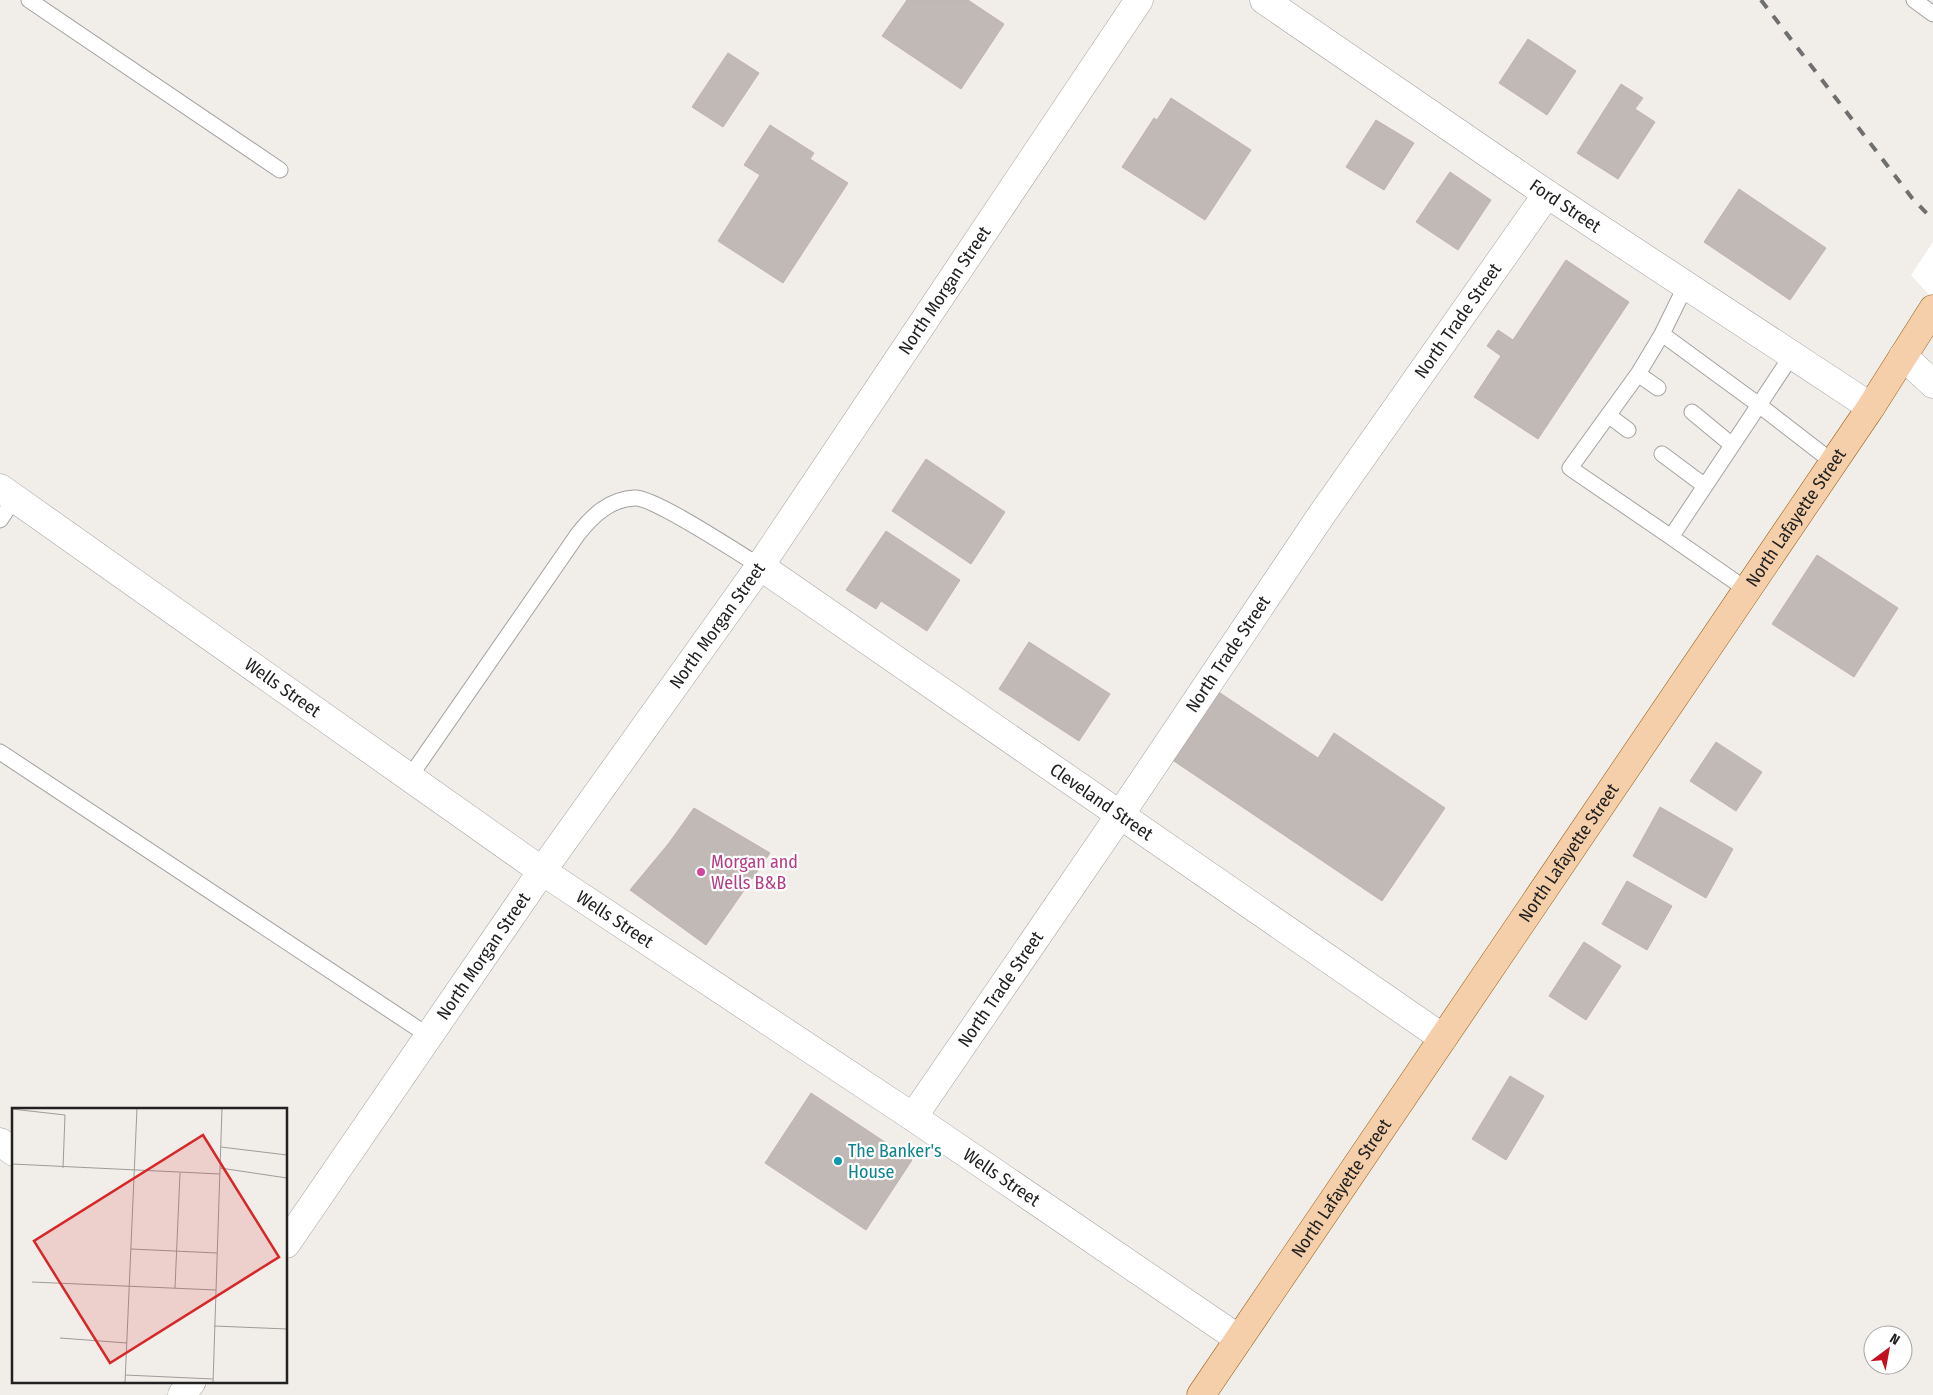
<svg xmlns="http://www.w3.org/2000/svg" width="1933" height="1395" font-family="'Fira Sans Condensed',sans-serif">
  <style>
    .pier { fill: #fff }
    .building { fill: #c1b9b5; stroke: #c1b4ac }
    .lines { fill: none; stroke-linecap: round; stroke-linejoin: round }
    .service-casing { stroke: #a2a2a2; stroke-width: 17 }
    .minor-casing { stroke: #a2a2a2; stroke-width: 29 }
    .tertiary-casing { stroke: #a2a2a2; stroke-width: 29 }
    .primary-casing { stroke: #925c0c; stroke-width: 29 }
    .service { stroke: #fff; stroke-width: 15 }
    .minor { stroke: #fff; stroke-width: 28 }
    .tertiary { stroke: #fff; stroke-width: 28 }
    .primary { stroke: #f5cfaa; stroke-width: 28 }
    .rail { stroke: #6f6f6f; stroke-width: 4; stroke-dasharray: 10 10; stroke-linecap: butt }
    .hotel-dot { fill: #d1479c; stroke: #fff; stroke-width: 2 }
    .culture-dot { fill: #0f9aa8; stroke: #fff; stroke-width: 2 }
    .labels { text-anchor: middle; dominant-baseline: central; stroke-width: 4.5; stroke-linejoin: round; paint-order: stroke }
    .street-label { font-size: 18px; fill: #212121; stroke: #fff }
    .hotel-label { font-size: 18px; fill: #b23c85; stroke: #fff; text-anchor: start }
    .culture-label { font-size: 18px; fill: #0d838f; stroke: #fff; text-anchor: start }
    .inset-road { fill: none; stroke: #9e9b99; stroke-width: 1 }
    .view { fill: #d62828; fill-opacity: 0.15; stroke: #d62828; stroke-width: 2.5 }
    .inset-edge { fill: none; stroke: #212121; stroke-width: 2.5 }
  </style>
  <rect width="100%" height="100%" fill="#f1ede9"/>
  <path class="pier" d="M1933,242v57l-22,-24z"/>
  <path class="building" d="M907,0h61l36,24 -43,65 -79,-53z
    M1528,39l48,32 -29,44 -48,-32z
    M728,53l31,20 -36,54 -31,-20z
    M1621,84l22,14 -8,11 20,13 -37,57 -41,-26z
    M1171,98l80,52 -46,70 -83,-53 32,-49 3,2z
    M1376,120l38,23 -30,47 -38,-23z
    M770,125l44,28 -4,6 38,24 -65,100 -65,-42 42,-66 -16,-10z
    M1450,172l41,28 -33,50 -42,-28z
    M1739,189l87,59 -36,52 -86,-58z
    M1566,260l63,42 -91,137 -64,-42 27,-41 -14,-10 11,-16 15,10z
    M926,459l79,53 -34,52 -79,-53z
    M886,531l74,49 -33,51 -46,-30 -5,8 -30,-19z
    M1817,555l81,53 -44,69 -82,-53z
    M1029,642l81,52 -31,47 -80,-52z
    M1211,687l107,71 16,-25 111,75 -63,93 -217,-146z
    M1716,742l46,30 -26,39 -46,-30z
    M1660,807l73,42 -27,49 -73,-42z
    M694,808l76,45 -64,92 -76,-55 39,-47z
    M1627,881l45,25 -25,44 -45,-26z
    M1584,942l37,24 -35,54 -37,-24z
    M1510,1076l34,20 -38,64 -34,-21z
    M811,1093l101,67 -46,70 -101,-67z"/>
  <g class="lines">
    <g class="service-casing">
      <path id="service" d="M29,0l251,170
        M1914,0l19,14
        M1662,334l24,-49
        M1638,374l20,14
        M1692,412l40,33
        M1608,415l20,15
        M1662,454l43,32
        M0,520l15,-22
        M1671,537l-101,-69 68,-94 24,-40 97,71 33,-50
        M1747,590l-76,-53 88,-132 75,58
        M0,752l429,284
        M409,778l169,-244c15,-19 32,-35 57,-36 19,-1 103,55 125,68"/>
    </g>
    <g class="minor-casing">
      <g id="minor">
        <path id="s1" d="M1264,0l283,194 324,213"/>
        <path d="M1903,356l30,28"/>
        <path id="s2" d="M0,488l542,383 371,246 326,222"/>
        <path id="s3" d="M760,566l683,472"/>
        <path id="s4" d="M913,1117l207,-302 200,-298 227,-323"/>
        <path d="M0,1142l14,10"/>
      </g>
    </g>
    <g class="tertiary-casing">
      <g id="tertiary">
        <path id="s5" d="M286,1244l256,-373 218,-305 379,-566"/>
        <path d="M182,1395l10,-14"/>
      </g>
    </g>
    <g class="primary-casing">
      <g id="primary">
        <path id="s6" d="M1201,1395l670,-988 62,-98"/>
      </g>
    </g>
    <use href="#service" class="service"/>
    <use href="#minor" class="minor"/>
    <use href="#tertiary" class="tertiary"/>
    <use href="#primary" class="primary"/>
    <path class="rail" d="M1761,0l151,198 21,22"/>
  </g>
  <circle class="hotel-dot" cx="701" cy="872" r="5"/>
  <circle class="culture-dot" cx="838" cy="1161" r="5"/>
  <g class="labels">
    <g class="street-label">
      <text stroke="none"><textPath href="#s1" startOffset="365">Ford Street</textPath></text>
      <text stroke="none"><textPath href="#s5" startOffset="1159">North Morgan Street</textPath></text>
      <text stroke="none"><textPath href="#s4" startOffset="965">North Trade Street</textPath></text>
      <text stroke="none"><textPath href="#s6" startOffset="1060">North Lafayette Street</textPath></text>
      <text stroke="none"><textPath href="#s5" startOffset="754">North Morgan Street</textPath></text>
      <text stroke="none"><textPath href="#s4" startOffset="560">North Trade Street</textPath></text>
      <text stroke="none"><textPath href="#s2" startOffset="346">Wells Street</textPath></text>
      <text stroke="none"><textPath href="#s3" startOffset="415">Cleveland Street</textPath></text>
      <text stroke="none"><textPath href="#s6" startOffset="655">North Lafayette Street</textPath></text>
      <text stroke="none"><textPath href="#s2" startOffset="751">Wells Street</textPath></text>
      <text stroke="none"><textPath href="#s5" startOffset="349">North Morgan Street</textPath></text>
      <text stroke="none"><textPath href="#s4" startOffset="155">North Trade Street</textPath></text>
      <text stroke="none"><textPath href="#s2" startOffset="1216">Wells Street</textPath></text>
      <text stroke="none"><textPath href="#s6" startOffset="250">North Lafayette Street</textPath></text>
    </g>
    <g class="hotel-label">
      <text x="711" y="862">Morgan and<tspan x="711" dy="21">Wells B&amp;B</tspan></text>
    </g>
    <g class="culture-label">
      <text x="848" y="1151">The Banker's<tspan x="848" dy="21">House</tspan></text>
    </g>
  </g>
  <g transform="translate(12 1108)">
    <rect width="275" height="275" fill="#f1ede9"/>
    <path class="inset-road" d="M0,1l53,6 -2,53M209,39l66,8M0,56l208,10M208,60l67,10M119,141l86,4M20,174l184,8M163,180l5,-115M202,218l73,3M48,230l67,5M113,267l88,4M113,275l12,-275M201,275l9,-275"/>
    <path class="view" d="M191,27l76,122 -169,106 -76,-122z"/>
    <rect width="275" height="275" class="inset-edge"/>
  </g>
  <g transform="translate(1888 1350) rotate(32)"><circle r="24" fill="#ffffff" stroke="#a6a6a6"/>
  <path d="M0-4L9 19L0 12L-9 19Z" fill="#c2101e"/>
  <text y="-8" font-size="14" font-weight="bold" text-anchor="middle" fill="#212121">N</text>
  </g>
</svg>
